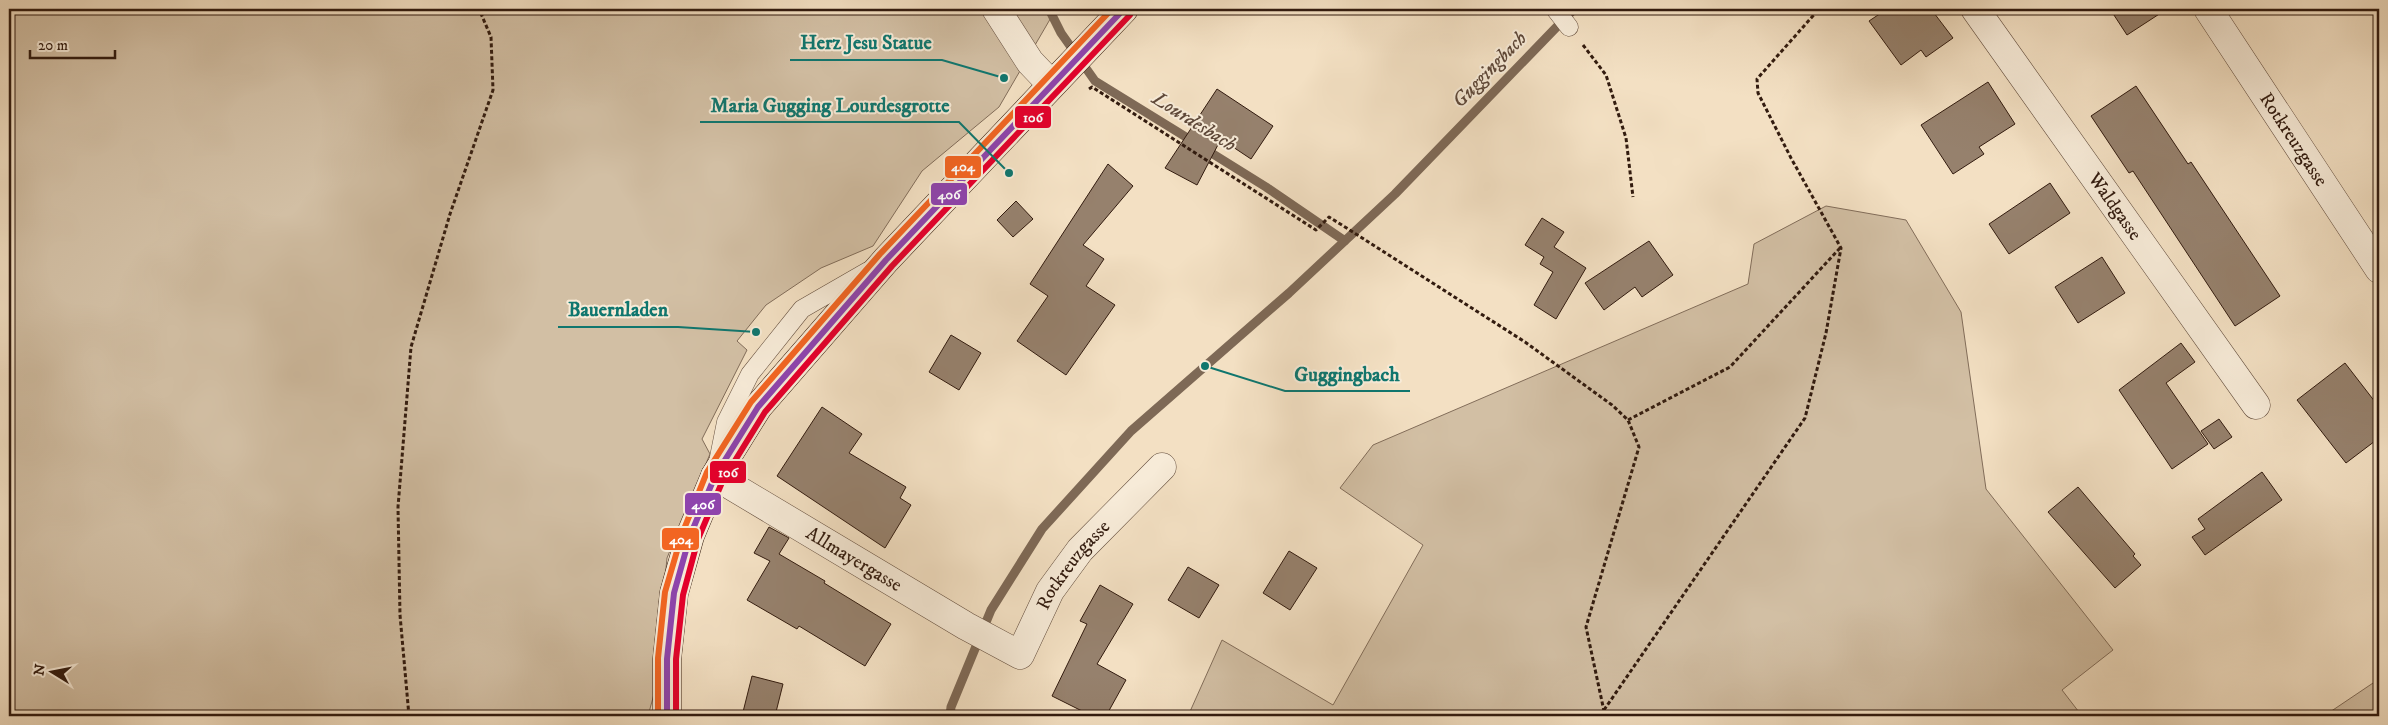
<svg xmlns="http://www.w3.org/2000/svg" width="2388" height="725" font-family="'IM FELL DW Pica',serif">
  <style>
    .green { fill: #d2bfa4; stroke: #826d5a }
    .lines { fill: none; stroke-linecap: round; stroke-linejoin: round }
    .stream { stroke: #7e6956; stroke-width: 9 }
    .building { fill: #96816d; stroke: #321b0f }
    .service-casing { stroke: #624c3c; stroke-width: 19 }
    .minor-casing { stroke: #624c3c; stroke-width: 29 }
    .primary-casing { stroke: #321b0f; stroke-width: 29 }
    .path { stroke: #321b0f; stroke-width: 3; stroke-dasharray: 4 2.5; stroke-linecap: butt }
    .service { stroke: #f7ebd8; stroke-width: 18 }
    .minor { stroke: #f7ebd8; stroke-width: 28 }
    .primary { stroke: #f3e0c3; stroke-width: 28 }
    .bus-1-casing { stroke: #f7ebd8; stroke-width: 10 }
    .bus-2-casing { stroke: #f7ebd8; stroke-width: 10 }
    .bus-3-casing { stroke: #f7ebd8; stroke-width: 10 }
    .bus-1 { stroke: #8e44ad; stroke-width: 6 }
    .bus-2 { stroke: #e4002b; stroke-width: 6 }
    .bus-3 { stroke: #f26522; stroke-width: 6 }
    .labels { text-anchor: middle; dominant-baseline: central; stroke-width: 4; stroke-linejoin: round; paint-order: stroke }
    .street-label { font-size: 19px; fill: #321b0f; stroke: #f7ebd8 }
    .water-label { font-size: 20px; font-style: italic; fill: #5e4839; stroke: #f7ebd8 }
    .leader { fill: none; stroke: #0f766e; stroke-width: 2 }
    .callout-dot { fill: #0f766e; stroke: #f7ebd8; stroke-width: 2 }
    .callout-label { font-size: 20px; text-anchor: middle; font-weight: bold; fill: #0f766e; stroke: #f7ebd8; stroke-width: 4; stroke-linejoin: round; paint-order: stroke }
    .line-badge { stroke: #f7ebd8; stroke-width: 2 }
    .badge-label { font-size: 14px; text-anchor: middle; font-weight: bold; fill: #fff }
  </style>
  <rect width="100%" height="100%" fill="#f3e0c3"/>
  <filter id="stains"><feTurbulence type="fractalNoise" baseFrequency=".004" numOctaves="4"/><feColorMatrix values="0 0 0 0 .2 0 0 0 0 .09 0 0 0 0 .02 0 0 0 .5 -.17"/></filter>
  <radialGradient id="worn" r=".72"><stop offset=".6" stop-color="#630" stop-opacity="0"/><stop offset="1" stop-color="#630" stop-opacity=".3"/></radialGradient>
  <path class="green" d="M9,9h1047l-57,98 -77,64 -49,75 -52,22 -55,37 -29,36 10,9 -45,89 8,15 -43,104 -13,136 -6,22h-639z
    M1826,206l80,14 55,92 25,177 127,161 -51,40 20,26h-894l34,-76 111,65 90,-160 -83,-57 33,-43 375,-161 6,-40z
    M2379,679v37h-55z"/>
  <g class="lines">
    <path class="stream" d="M1049,9l12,24 34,48 99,61
      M1205,149l61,38 79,54
      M950,716l1,-9 40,-97 51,-81 89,-98 158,-138 106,-99 179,-185"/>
  </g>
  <path class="building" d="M1887,9h44l22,29 -27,19 -5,-7 -20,15 -32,-44z
    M2110,9h57l-40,26z
    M1988,82l27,42 -36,23 5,7 -31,20 -32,-49z
    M2136,86l52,78 3,-2 89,134 -45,30 -102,-155 -4,2 -38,-57z
    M1217,89l56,37 -22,33 -30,-20 -24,46 -32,-17z
    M1108,164l25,22 -50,59 21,14 -18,27 29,19 -49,70 -49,-34 31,-45 -18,-12z
    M2050,183l20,30 -61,41 -20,-30z
    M1016,201l17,18 -20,18 -16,-17z
    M1542,218l22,14 -10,15 32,21 -30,51 -22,-14 19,-33 -13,-8 4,-7 -19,-12z
    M1649,241l24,34 -31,22 -7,-10 -31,23 -19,-27z
    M2102,257l23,36 -47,30 -23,-36z
    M951,335l30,18 -22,37 -30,-18z
    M2181,343l14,19 -29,21 42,61 -36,25 -53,-79z
    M2345,363l34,44v31l-33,25 -49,-63z
    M822,407l40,27 -13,19 57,34 -6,11 11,7 -26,43 -108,-72z
    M2219,419l13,18 -18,12 -13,-18z
    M2262,472l20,28 -77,55 -13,-18 13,-8 -7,-10z
    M2078,487l57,67 -2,2 8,9 -26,23 -67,-76z
    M769,527l20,11 -10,16 46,27 -1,2 67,41 -26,42 -66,-40 -2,3 -50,-29 23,-39 -16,-8z
    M1289,551l28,17 -27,42 -27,-17z
    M1188,567l31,18 -20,33 -31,-18z
    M1100,585l33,19 -36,60 29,16 -20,36h-14l-40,-20 35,-72 -7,-3z
    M752,676l31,8 -8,32h-33z"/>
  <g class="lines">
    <g class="service-casing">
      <path id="service" d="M1555,9l14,18
        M718,462l8,-40 24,-48 52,-65 66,-38"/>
    </g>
    <g class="minor-casing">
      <g id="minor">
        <path d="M996,9l34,53 21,22"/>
        <path id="s1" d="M1975,9l281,396"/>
        <path id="s2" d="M2208,9l171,260"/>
        <path id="s3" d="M715,476l251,150 54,29 30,-64 30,-41 82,-83"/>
      </g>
    </g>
    <g class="primary-casing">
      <path id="primary" d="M667,716v-57l7,-66 16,-57 25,-60 43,-69 128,-147 238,-251"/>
    </g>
    <path class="path" d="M1583,45l23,30 20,63 7,59
      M1089,89l3,-2 224,143 13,-13 16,10 180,115 87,63 16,15 11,27 -53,180 18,84 -2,5
      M1628,420l102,-53 110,-119
      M1604,710l201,-292 21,-85 15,-85 -50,-90 -33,-65 -1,-14 62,-70
      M409,716l-9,-101 -2,-108 13,-160 39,-133 43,-124 -2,-53 -12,-28"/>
    <use href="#service" class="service"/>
    <use href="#minor" class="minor"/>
    <use href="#primary" class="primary"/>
    <g class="bus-1-casing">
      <path id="bus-1" d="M667,716v-57l7,-66 16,-57 25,-60 43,-69 128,-147 238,-251"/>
    </g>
    <g class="bus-2-casing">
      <path id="bus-2" d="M676,716v-57l7,-64 15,-56 25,-59 42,-68 127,-146 238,-251"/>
    </g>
    <g class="bus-3-casing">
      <path id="bus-3" d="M658,716v-58l7,-66 17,-58 25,-62 44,-70 129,-148 232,-245"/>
    </g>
    <use href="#bus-1" class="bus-1"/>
    <use href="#bus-2" class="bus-2"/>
    <use href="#bus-3" class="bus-3"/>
  </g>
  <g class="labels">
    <g class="street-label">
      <text stroke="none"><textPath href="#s2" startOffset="156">Rotkreuzgasse</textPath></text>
      <text stroke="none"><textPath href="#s1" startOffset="242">Waldgasse</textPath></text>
      <text stroke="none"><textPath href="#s3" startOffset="162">Allmayergasse</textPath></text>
      <text stroke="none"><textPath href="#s3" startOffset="459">Rotkreuzgasse</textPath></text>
    </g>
    <g class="water-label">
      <text transform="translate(1490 70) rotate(-46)">Guggingbach</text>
      <text transform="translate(1194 122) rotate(32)">Lourdesbach</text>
    </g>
  </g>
  <path class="leader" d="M1004 78L942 60H790M1009 173L959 122H700M756 332L678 327H558M1205 366L1285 391H1410"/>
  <g class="callout-dot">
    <circle cx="1004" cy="78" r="5"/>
    <circle cx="1009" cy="173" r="5"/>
    <circle cx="756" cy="332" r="5"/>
    <circle cx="1205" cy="366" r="5"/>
  </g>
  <g class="callout-label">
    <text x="866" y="49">Herz Jesu Statue</text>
    <text x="830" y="112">Maria Gugging Lourdesgrotte</text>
    <text x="618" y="316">Bauernladen</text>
    <text x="1347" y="381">Guggingbach</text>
  </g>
  <g class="line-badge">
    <rect x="1014" y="105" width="38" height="24" rx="5" fill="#e4002b"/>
    <rect x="944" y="155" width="38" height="24" rx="5" fill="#f26522"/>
    <rect x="930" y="182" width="38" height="24" rx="5" fill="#8e44ad"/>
    <rect x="709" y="460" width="38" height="24" rx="5" fill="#e4002b"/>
    <rect x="684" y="492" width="38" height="24" rx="5" fill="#8e44ad"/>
    <rect x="661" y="527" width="39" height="24" rx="5" fill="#f26522"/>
  </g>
  <g class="badge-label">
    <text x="1033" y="122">106</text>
    <text x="963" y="171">404</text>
    <text x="949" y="199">406</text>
    <text x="728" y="477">106</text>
    <text x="703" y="509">406</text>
    <text x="681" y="544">404</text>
  </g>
  <rect width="2388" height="725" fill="none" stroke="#f3e0c3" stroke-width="30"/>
  <rect x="10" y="10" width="2368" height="705" fill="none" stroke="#321b0f" stroke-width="2.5"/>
  <rect x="15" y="15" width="2358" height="695" fill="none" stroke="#321b0f"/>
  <g transform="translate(52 672) rotate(280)" stroke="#f7ebd8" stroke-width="4" paint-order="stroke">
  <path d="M0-4L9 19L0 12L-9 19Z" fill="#321b0f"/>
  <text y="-8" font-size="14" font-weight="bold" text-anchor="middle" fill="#321b0f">N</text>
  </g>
  <path d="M30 50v8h85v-8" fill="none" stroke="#321b0f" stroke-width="2.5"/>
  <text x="38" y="50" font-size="15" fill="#321b0f" stroke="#f7ebd8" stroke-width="4" paint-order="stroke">20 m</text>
  <rect width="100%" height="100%" filter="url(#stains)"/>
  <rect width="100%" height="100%" fill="url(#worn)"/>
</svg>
